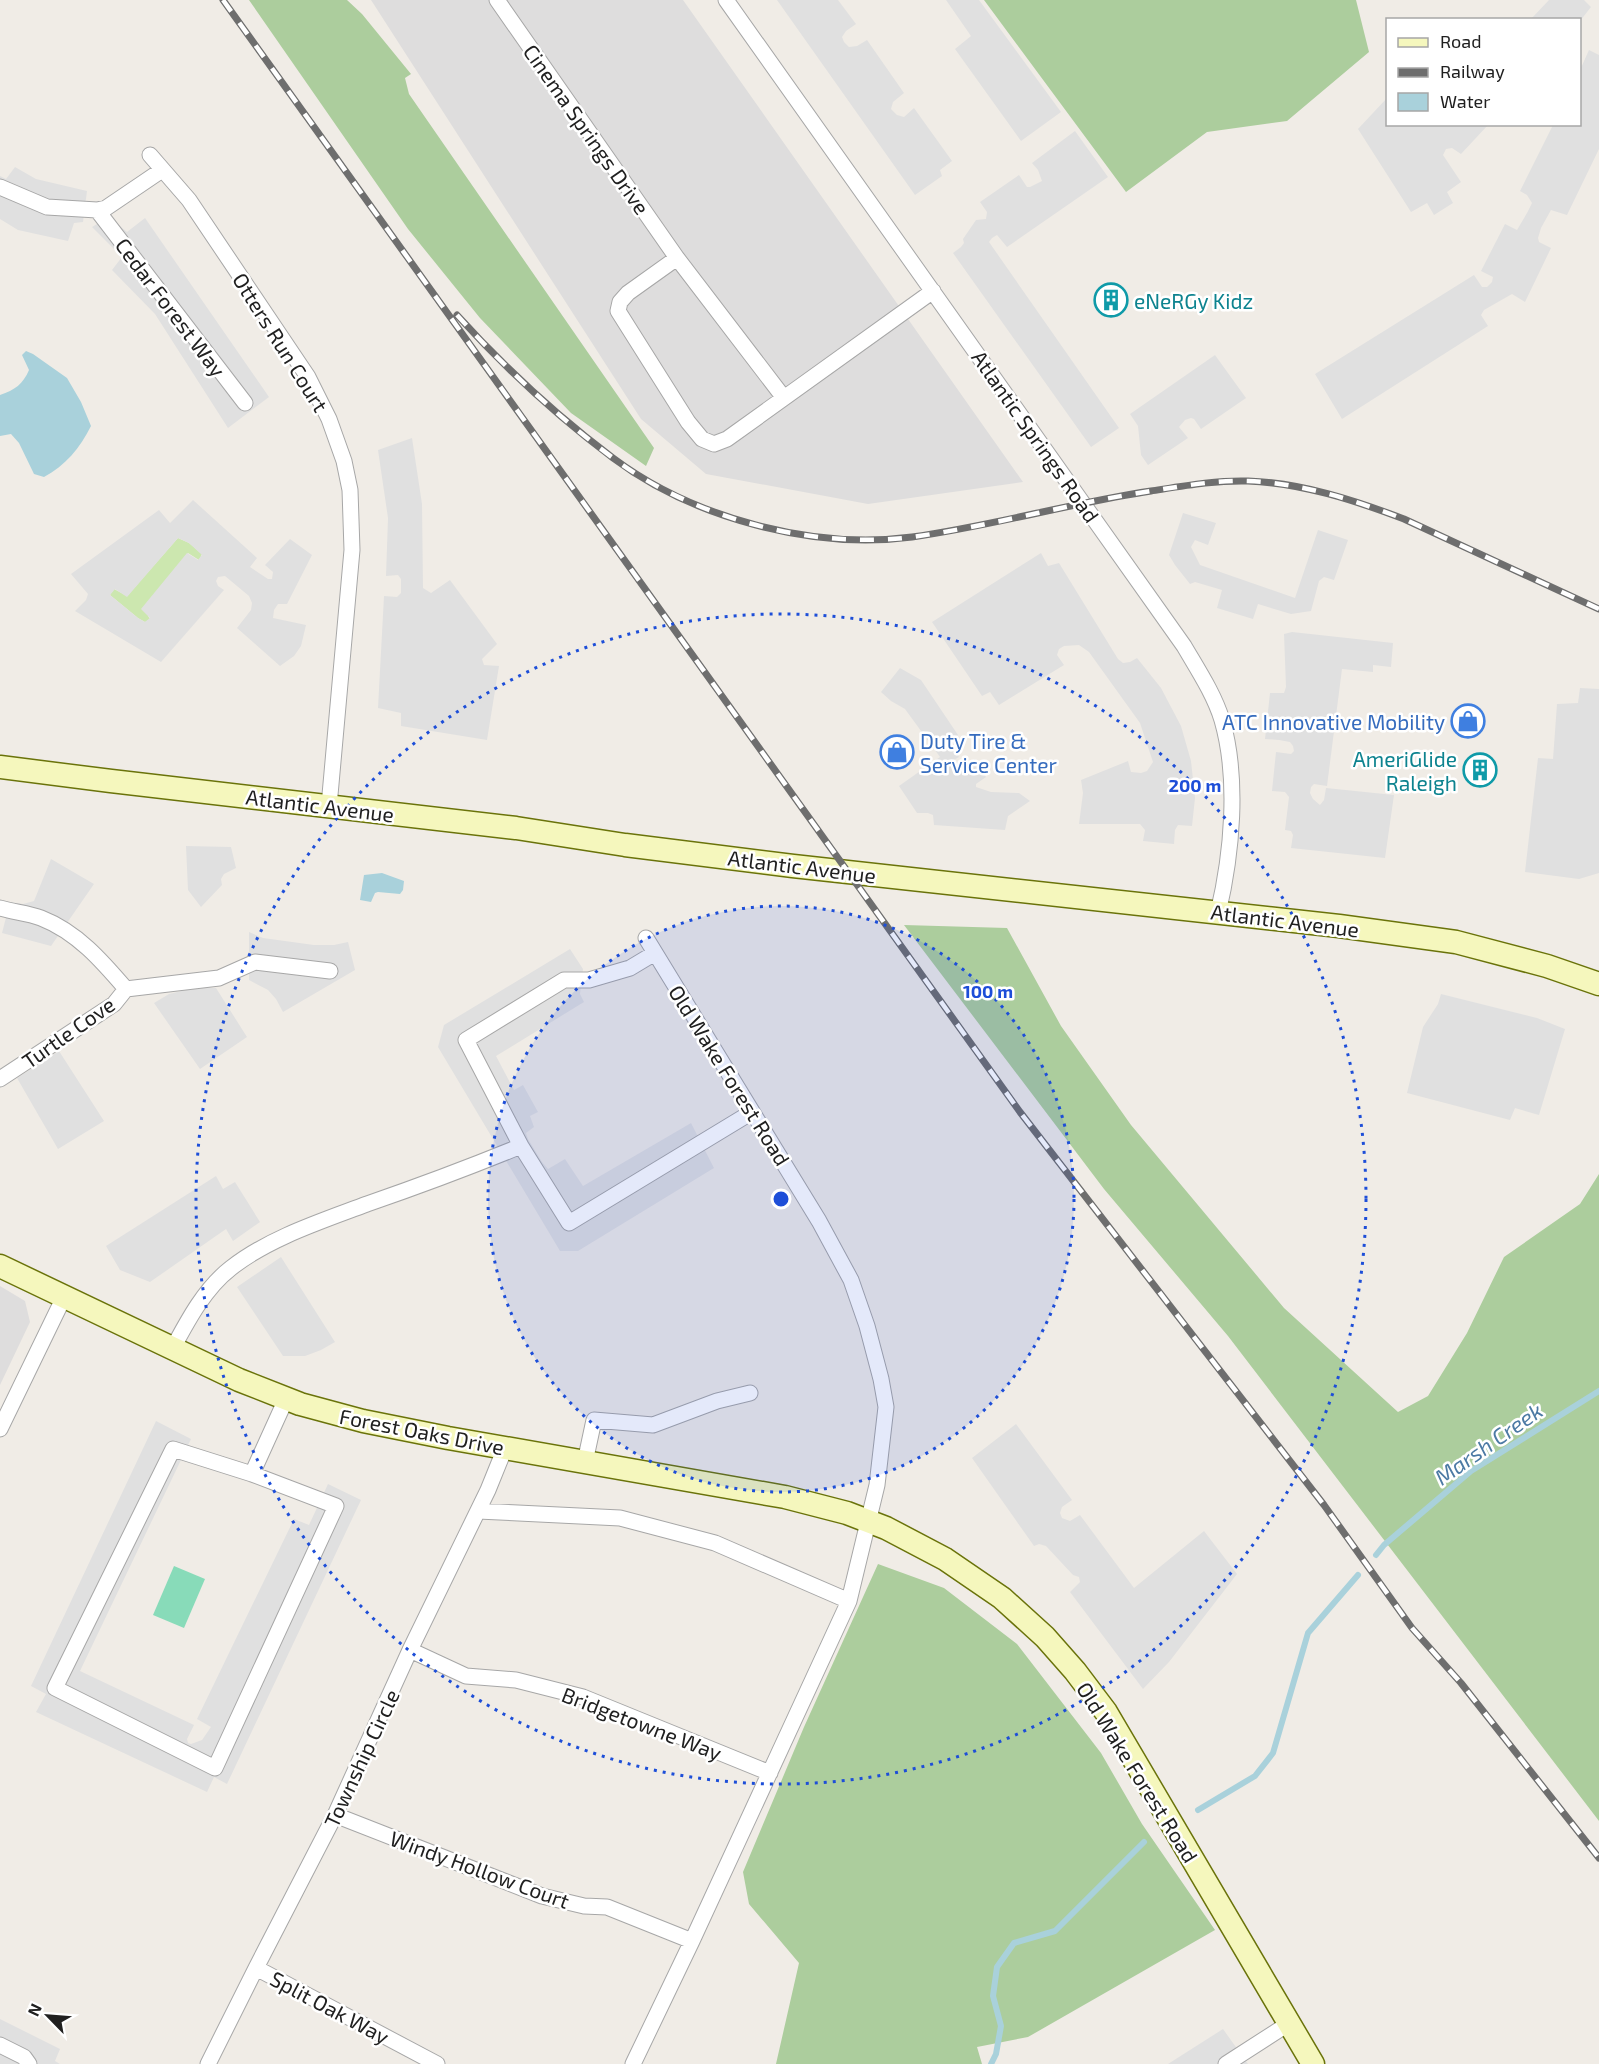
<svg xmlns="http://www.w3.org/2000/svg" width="1599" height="2064" font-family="'Exo 2',sans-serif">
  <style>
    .residential { fill: #dedddd }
    .grass { fill: #cce7af }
    .forest { fill: #accd9d }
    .pitch { fill: #88dbb9 }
    .parking { fill: #e0e0e0; fill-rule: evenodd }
    .water { fill: #a9d1db }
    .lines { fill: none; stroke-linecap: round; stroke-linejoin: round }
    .stream { stroke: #a9d1db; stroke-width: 6 }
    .street-casing { stroke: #a7a7a7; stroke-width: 17 }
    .secondary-casing { stroke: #6a730a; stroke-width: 25 }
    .street { stroke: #fff; stroke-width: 15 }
    .secondary { stroke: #f5f7bd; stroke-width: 22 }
    .rail-casing { stroke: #6e6e6e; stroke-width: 7 }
    .rail { stroke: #fff; stroke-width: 4.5; stroke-dasharray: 14; stroke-linecap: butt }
    .ring { fill: none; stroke: #1d4ed8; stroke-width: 3; stroke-dasharray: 3 6 }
    .labels { text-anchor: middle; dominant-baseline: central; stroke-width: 5; stroke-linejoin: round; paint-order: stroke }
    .street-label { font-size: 21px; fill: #202020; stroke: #fff }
    .culture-label { font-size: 21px; fill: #0d838f; stroke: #fff; text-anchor: start }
    .shop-label { font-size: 21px; fill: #366cbe; stroke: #fff; text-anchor: end }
    .water-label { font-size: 22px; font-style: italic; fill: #4c7aa4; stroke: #fff }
    .centre { fill: #1d4ed8; stroke: #fff; stroke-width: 3 }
    .ring-label { font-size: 18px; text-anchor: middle; font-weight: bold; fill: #1d4ed8; stroke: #fff; stroke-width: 5; stroke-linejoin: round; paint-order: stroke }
  </style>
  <rect width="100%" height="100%" fill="#f0ece6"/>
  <path class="residential" d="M371,0h312l340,482 -155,22 -162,-30 -65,-55z
    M0,1286l25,15 5,21 -30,63z"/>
  <path class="grass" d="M178,538l11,5 13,11 -3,6 -11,-7 -40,63 2,3 -5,3 -7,-4 -28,-23 4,-6 13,7z"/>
  <path class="forest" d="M249,0h98l15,14 49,60 -6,4 4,16 245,354 -8,18 -75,-53 -91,-95 -72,-89z
    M984,0h372l13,52 -82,69 -80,11 -81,60z
    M904,925l103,3 54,98 70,99 153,183 114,104 30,-16 39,-63 37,-76 76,-53 19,-30v647l-371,-485 -124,-147z
    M878,1564l66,24 73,56 84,109 41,71 73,106 -187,107 -51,10 5,17h-206l23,-101 -50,-59 -6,-32 61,-145z"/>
  <path class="pitch" d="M174,1566l31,13 -21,49 -31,-13z"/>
  <path class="parking" d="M777,0h61l18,24 -10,7 -4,6 2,5 5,5 8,-1 10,-6 37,53 -11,9 -2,7 6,6 7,2 10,-9 38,53 -12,9 2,6 -27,19z
    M946,0h33l82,112 -40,29 -66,-92 16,-13z
    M1549,0h35l7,7 -11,14 -49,-2z
    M1589,50l10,5v94l-32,66 -16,-5 -10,18 -3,10 1,4 12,6 -26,54 -13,-8 -28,16 -3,5 7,11 -146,93 -27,-45 159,-99 8,12h5l5,-5 1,-5 -12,-6 24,-47 12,6 10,-17 5,-10 -5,-8 -7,-4 33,-66 27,-1v-54z
    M1387,98l1,26 100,1 -27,29 -9,-6 -6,1 -3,6 18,27 -14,10 6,11 -19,12 -7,-12 -16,9 -53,-83z
    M1075,131l33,46 -101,70 -10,-12 -5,3 -3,4 130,186 -28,19 -138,-194 8,-6 3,-4 -1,-4 13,-19 10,-1 1,-7 -7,-10 39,-27 8,12h3l12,-6 -4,-11 -6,-7z
    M15,167l21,12 51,12 -4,31 -9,1 -6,18 -50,-11 -18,-11v-43l6,3z
    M109,217l18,15 18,-14 124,179 -41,31 -73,-114 -43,-44 10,-13 -30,-30z
    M1215,355l31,43 -45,31 -7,-10 -3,-1 -6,2 -6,7 9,11 -40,27 -7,-10 -3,-29 -8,-12z
    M412,438l10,66 1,84 8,5 19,-13 47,64 -15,15 2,6 15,1 -12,74 -86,-14v-13l-23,-5 6,-112 13,1 4,-4v-14l-3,-4 -12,1 2,-58 -10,-68z
    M193,500l64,58 -7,9 18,12h4l1,-7 -8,-7 25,-26 22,16 -25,49h-9l-4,6 -1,8 33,7 -5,21 -7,10 -14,10 -43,-38 14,-18 1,-7 -3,-7 -24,-20 -7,1 -2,4 2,5 6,4 -63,72 -86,-51 11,-11 2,-6 -17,-20 88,-64 11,13zM178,538l11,5 13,12 -4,5 -11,-7 -46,56 9,9 -5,4 -7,-4 -28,-23 5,-6 12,8z
    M1183,513l33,10 -8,22 -13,-5 -4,7 9,18 95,33 23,-68 30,10 -14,40 -10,-3 -5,4 -8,30 -20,3 -33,-10 -5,15 -36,-11 5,-18 -27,-8 -5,2 -15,-19 -6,-10z
    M1041,553l7,13 11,-3 59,96 5,4 7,-1 7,-4 24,30 20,38 10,35 4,37 -3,28 -14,-1 -3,5 -1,14 -31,-3 2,-11 -5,-6h-61l4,-31 -2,-13 47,-19 3,11 10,1 6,-2 6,-9 -13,-39 -51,-71 -10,-7 -15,1 -5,3 -2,6 7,10 -65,40 -9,-13 -8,4 -50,-74z
    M1292,632l101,11 -2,24 -18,-2v7l-31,-3 -15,117 -13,-2 -3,3 -1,6 3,6 7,6 4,-5 2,-12 68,7 -9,63 -94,-10 2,-13 -2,-4 -6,-1 4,-33 -4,-5 -13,-1 4,-39 15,2 3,-3 -1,-5 -3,-4 -11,-2 -14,-1 5,-46h14l2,-6 -2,-53z
    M900,668l21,12 37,55 -8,7 9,15 -5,3 1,2 9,3 11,-6 11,18 -10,7v3l15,5 28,1 11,8 -22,15 -3,14 -71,-5 -1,-10 -5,-2h-11l-18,-27 41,-29 -35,-48 -14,-8 -10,-9z
    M1580,688l19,1v184l-20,6 -54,-7 13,-114 15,1 4,-55 21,-1z
    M186,846l45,1 5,21 -12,6 -3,5 1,6 -21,22 -13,-17z
    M51,859l43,25 -43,62 -49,-13 8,-31 13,2 11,-3z
    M249,932l14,6 51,7h20l14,-3 7,28 -72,42 -7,-13 -8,-9 -19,-10z
    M570,949l13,20 -3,25 4,8 -88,54 18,34 9,-5 15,27 -8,4 4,11 -8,6 2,6 14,23 6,7 17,-10 18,27 108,-63 23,45 -136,83h-18l-122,-204 6,-22z
    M194,988h22l31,49 -47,32 -46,-66 15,-9z
    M1441,994l96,24 28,11 -26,86 -24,-7 -5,12 -103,-27 16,-66 15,-23z
    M59,1051l45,70 -46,28 -41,-71z
    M216,1176l7,13 12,-7 25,40 -27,19 -7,-12 -76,53 -30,-12 -14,-24z
    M281,1257l54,85 -14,8 -16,6h-22l-46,-69z
    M156,1421l35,18 -111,232 114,54 -7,14 1,4 3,1 11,-4 9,-13 -14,-8 97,-200 15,6 19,-41 33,16 -134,284 -13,-7 -7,15 -171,-80 10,-18 -15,-8z
    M1016,1424l56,76 -10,7 -2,6 2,5 8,3 10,-6 54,73 70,-57 33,43 -68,88 -26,27 -73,-97 10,-10 -1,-5 -6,-2 -27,-29 -7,-2 -5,2 -62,-88z
    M0,2019l60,30 -5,12 5,3h-60z
    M1223,2029l25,35h-80z"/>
  <path class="water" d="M26,351l7,3 34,24 14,24 10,24c-11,22 -26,40 -47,51l-10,-3 -15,-31 -8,-9 -11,2v-41c15,-5 23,-11 29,-25l-7,-15z
    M382,873l22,8 -1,9 -3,4 -22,-2 -3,1 -4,9 -11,-2 4,-25z"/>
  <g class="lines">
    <path class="stream" d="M1376,1555l8,-10 87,-74 128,-80
      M1198,1810l57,-34 18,-23 35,-120 50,-58
      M991,2064l5,-10 5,-28 -8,-30 4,-29 17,-24 41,-12 89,-89"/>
    <g class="street-casing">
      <path id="street" d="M497,0l180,258 107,140
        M726,0l458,646c14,24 30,48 38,74 17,59 10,134 -4,193
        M150,155l39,45 119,177 21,42 15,42 6,29 2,60 -23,256
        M0,187l47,20 50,3 148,193
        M97,210l9,-2 56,-38
        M677,258l-49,35 -8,9 -2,9 70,111 14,17 12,5 13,-5 206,-148
        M0,908c13,4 28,5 41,10 36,14 61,43 85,71l-12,15 -114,75
        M126,989l93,-11 36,-16 75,9
        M521,1146l48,77 183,-111
        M173,1348c15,-28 32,-60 58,-80 38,-30 91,-47 136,-64 52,-18 103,-37 154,-58l-55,-106 98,-60h25l41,-12 25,-15
        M0,1429l64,-132
        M585,1462l9,-42 59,5 64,-24 33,-8
        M252,1474l84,32 -121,262 -160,-80 118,-239 79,25 34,-75
        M478,1511l142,7 95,25 134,58
        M410,1650l56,26 50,4 67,17 187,76
        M335,1815l207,81 42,10 23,1 85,34
        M256,1968l181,96
        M0,2045l24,12 5,7
        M208,2064l48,-96 79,-153 75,-165 78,-160 17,-42
        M633,2064l59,-123 157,-340 28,-116 9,-78 -5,-28 -14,-53 -16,-46 -32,-59 -173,-283
        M1226,2064l62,-40"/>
    </g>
    <g class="secondary-casing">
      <path id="secondary" d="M0,767l111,14 405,47 109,17 168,21 546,60 117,16 91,24 52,18
        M0,1266l239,114 61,24 63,17 85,17 337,59 62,16 39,15 59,31 57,39 43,39 30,34 31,41 207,352"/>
    </g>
    <use href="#street" class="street"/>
    <use href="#secondary" class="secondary"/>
    <g class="rail-casing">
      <path id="rail" d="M223,0l797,1112 304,393 88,123 49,55 138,175
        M457,315c47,52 100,101 156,143 80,60 200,92 299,79 80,-11 159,-34 239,-46 32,-5 65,-11 97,-10 54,2 106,19 156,38l195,90"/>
    </g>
    <use href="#rail" class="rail"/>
  </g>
  <circle cx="781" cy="1199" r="293" fill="#1d4ed8" fill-opacity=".12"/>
  <g class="ring">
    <circle cx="781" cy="1199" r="293"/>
    <circle cx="781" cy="1199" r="585"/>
  </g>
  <defs>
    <g id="building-ring" transform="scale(1.725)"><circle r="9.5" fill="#fff" stroke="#0f9aa8" stroke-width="1.5"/><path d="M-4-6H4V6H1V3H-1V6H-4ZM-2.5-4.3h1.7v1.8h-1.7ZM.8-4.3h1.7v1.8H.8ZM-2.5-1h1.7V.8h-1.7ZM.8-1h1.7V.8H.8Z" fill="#0f9aa8"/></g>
    <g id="shop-ring" transform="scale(1.725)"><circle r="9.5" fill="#fff" stroke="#3f7fe0" stroke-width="1.5"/><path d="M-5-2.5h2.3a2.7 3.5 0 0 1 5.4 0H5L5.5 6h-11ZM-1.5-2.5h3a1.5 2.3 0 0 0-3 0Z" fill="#3f7fe0"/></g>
  </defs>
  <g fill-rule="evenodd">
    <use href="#building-ring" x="1111" y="300"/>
    <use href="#shop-ring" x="1468" y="721"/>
    <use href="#shop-ring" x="897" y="752"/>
    <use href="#building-ring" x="1480" y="770"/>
  </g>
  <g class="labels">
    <g class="street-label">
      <text transform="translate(587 129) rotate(55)">Cinema Springs Drive</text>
      <text transform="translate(171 307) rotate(53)">Cedar Forest Way</text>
      <text transform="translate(281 342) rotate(58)">Otters Run Court</text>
      <text transform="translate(1036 436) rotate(55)">Atlantic Springs Road</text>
      <text transform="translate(320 805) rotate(7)">Atlantic Avenue</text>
      <text transform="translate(802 866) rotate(7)">Atlantic Avenue</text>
      <text transform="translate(1285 920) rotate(7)">Atlantic Avenue</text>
      <text transform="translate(68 1032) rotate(-35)">Turtle Cove</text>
      <text transform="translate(730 1075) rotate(58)">Old Wake Forest Road</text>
      <text transform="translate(422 1431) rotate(11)">Forest Oaks Drive</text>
      <text transform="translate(642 1723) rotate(21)">Bridgetowne Way</text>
      <text transform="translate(361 1758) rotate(-65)">Township Circle</text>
      <text transform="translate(1138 1772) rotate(58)">Old Wake Forest Road</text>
      <text transform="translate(480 1869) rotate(20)">Windy Hollow Court</text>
      <text transform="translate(330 2007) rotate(28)">Split Oak Way</text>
    </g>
    <g class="culture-label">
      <text x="1134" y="300">eNeRGy Kidz</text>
      <text x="1457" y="758" text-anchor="end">AmeriGlide<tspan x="1457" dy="24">Raleigh</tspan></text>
    </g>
    <g class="shop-label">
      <text x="1445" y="721">ATC Innovative Mobility</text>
      <text x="920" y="740" text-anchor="start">Duty Tire &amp;<tspan x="920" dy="24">Service Center</tspan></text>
    </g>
    <g class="water-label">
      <text transform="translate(1488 1443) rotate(-35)">Marsh Creek</text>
    </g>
  </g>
  <circle cx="781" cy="1199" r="9" class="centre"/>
  <g class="ring-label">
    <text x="1195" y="792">200 m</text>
    <text x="988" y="998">100 m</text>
  </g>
  <rect x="1386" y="18" width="195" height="108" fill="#ffffff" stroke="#a6a6a6" stroke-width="1.5"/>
  <rect x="1398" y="38" width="30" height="9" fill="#f5f7bd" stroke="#a6a6a6" stroke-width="1.5"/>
  <text x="1440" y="48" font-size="18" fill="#202020">Road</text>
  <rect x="1398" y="68" width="30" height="9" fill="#6e6e6e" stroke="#a6a6a6" stroke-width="1.5"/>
  <text x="1440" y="78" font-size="18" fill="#202020">Railway</text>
  <rect x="1398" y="93" width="30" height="18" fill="#a9d1db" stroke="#a6a6a6" stroke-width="1.5"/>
  <text x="1440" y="108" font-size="18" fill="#202020">Water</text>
  <g transform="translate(48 2016) rotate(295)" stroke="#ffffff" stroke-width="4.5" paint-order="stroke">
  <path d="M0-4.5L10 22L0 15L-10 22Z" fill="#202020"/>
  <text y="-9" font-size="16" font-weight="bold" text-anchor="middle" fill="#202020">N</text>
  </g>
</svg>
